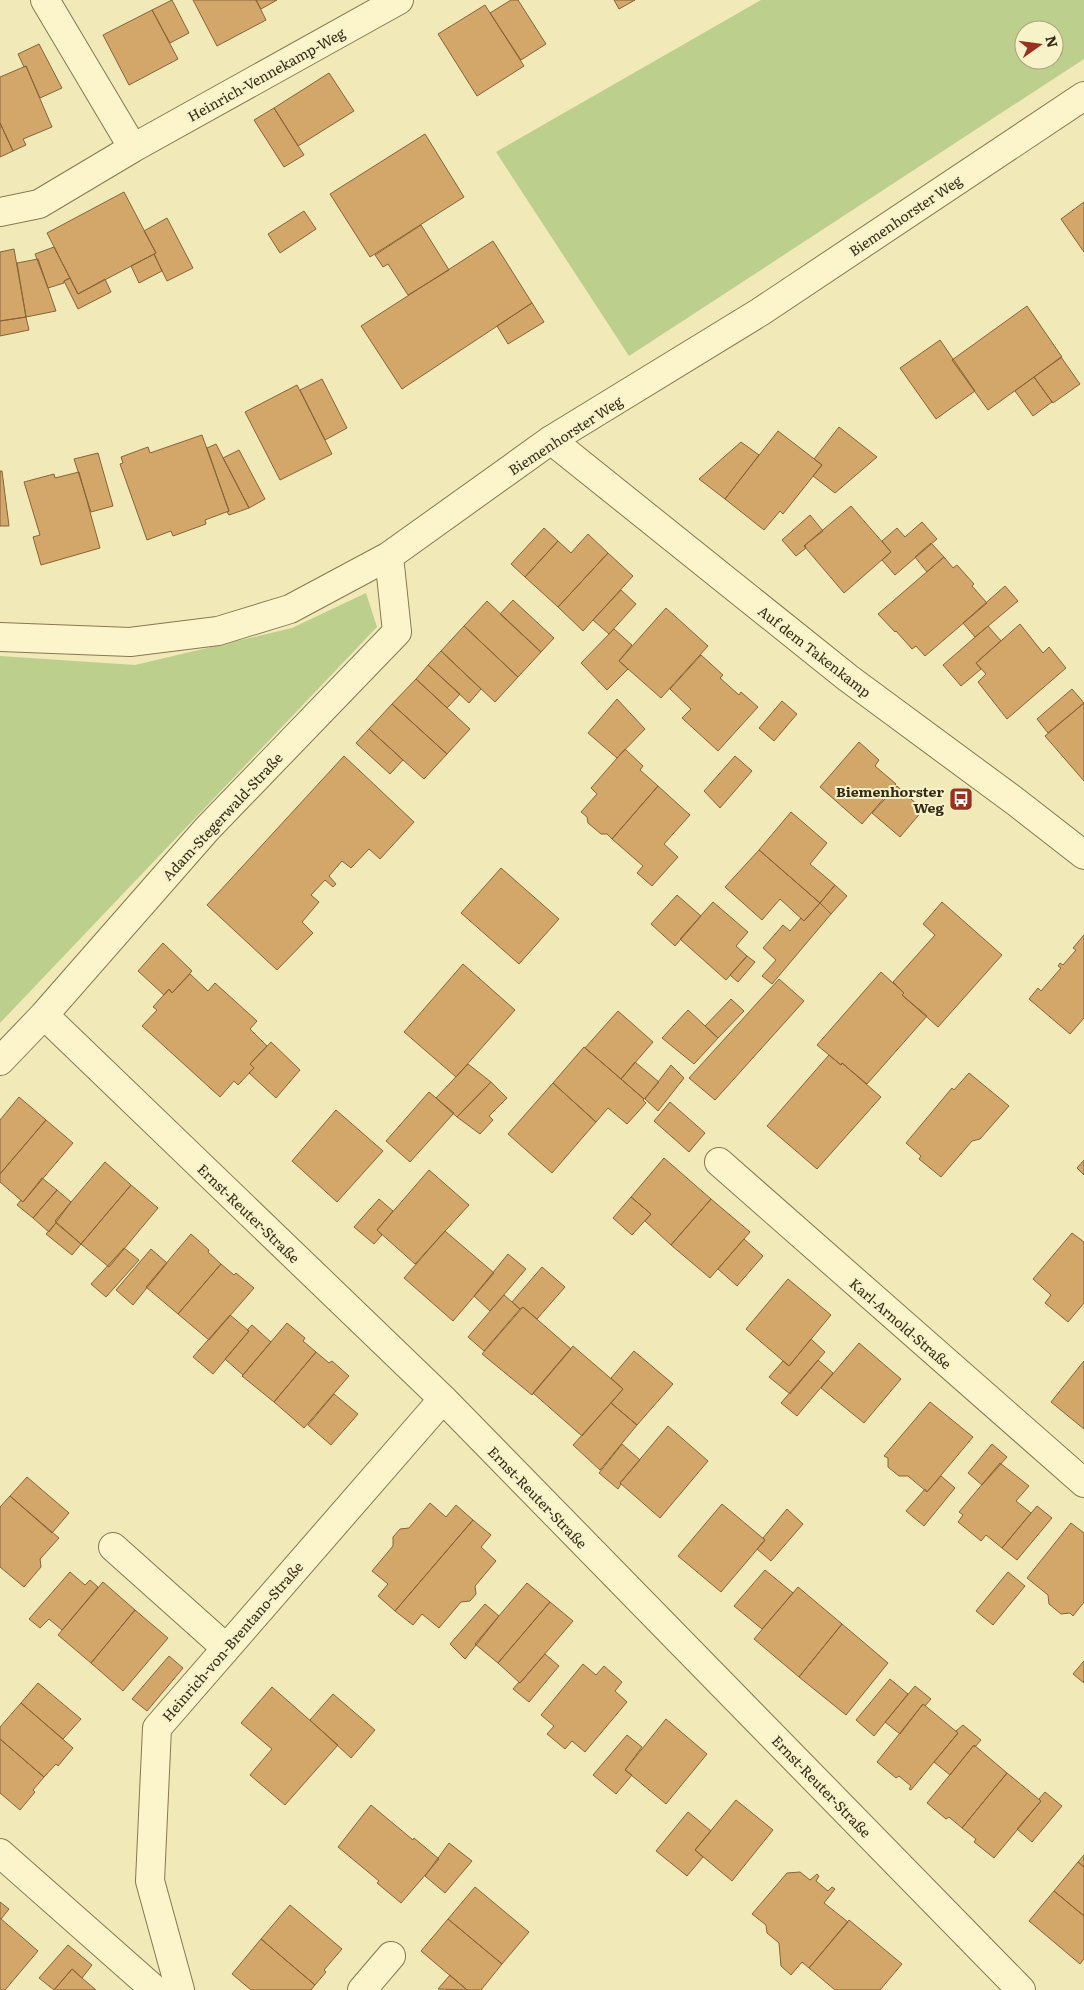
<svg xmlns="http://www.w3.org/2000/svg" width="1084" height="1990" font-family="Literata,serif">
  <style>
    .green { fill: #bdcf8c; fill-rule: evenodd }
    .building { fill: #d3a66a; stroke: #896436 }
    .lines { fill: none; stroke-linecap: round; stroke-linejoin: round }
    .minor-casing { stroke: #887752; stroke-width: 30 }
    .minor { stroke: #fcf5cb; stroke-width: 28 }
    .labels { text-anchor: middle; dominant-baseline: central; stroke-width: 4; stroke-linejoin: round; paint-order: stroke }
    .street-label { font-size: 14px; fill: #352b19; stroke: #f8f2c8 }
    .poi-label { font-size: 14px; font-weight: bold; fill: #352b19; stroke: #f8f2c8; text-anchor: end }
  </style>
  <rect width="100%" height="100%" fill="#f1e9b8"/>
  <path class="green" d="M761,0h323v59l-455,297 -133,-204zM1024,30h30v30h-30z
    M366,593l11,34 -377,396v-367l135,9 157,-37z"/>
  <path class="building" d="M172,0l17,33 -19,10 -18,-33z
    M193,0h63l10,20 -49,26z
    M256,0h21l-16,9z
    M511,0h7l28,44 -25,16 -31,-47z
    M614,0h21l-16,9z
    M485,5l39,61 -47,30 -39,-62z
    M152,10l26,49 -49,26 -26,-50z
    M39,44l23,44 -22,10 -14,-32 -2,1 -6,-13z
    M26,66l26,61 -29,12 3,6 -13,6 -13,-28v-46z
    M329,73l25,38 -56,35 -24,-38z
    M274,108l30,47 -20,12 -30,-47z
    M0,123l13,28 -13,6z
    M425,134l39,63 -94,60 -40,-63z
    M124,192l32,61 -78,41 -31,-61z
    M1084,202v50l-23,-33z
    M304,211l12,18 -36,24 -12,-19z
    M167,218l26,50 -26,13 -13,-27 2,-1 -12,-22z
    M421,225l28,45 -41,25 -20,-31 -5,3 -8,-12z
    M493,241l39,62 -130,86 -41,-63z
    M54,247l16,31 -6,3v2l-16,5 -13,-34z
    M14,249l12,68 -26,4v-69z
    M154,254l8,17 -23,12 -8,-17z
    M38,259l18,52 -30,6 -9,-54z
    M70,278l8,16 27,-15 6,13 -33,17 -14,-28z
    M532,303l12,19 -36,22 -11,-18z
    M1027,306l35,51 -74,53 -36,-50z
    M26,317l3,13 -29,6v-15z
    M940,340l35,51 -39,28 -36,-51z
    M1061,357l19,27 -27,19 -19,-26z
    M1034,377l18,25 -19,14 -18,-25z
    M322,379l25,49 -22,12 -25,-50z
    M297,385l35,69 -52,26 -35,-68z
    M839,427l38,30 -42,36 -22,-17 9,-11 -8,-6z
    M778,431l44,34 -39,49 -3,-3 -16,19 -39,-31z
    M202,435l27,76 -24,9 1,4 -33,12 -2,-5 -24,9 -27,-76 3,-1 -2,-6 27,-10 2,6z
    M741,442l18,13 -34,44 -26,-20z
    M216,444l33,64 -20,7 -2,-3 2,-1 -22,-63z
    M239,450l26,49 -16,9 -26,-50z
    M98,453l15,53 -22,6 -17,-53z
    M0,471h2l7,55h-9z
    M79,472l21,76 -59,17 -8,-28 7,-2 -16,-53 30,-8 1,4z
    M851,506l40,46 -47,41 -40,-47z
    M810,515l13,16 -18,14 1,3 -10,8 -14,-16z
    M922,522l15,17 -42,36 -13,-15 9,-8 -9,-11 15,-13 8,9z
    M544,528l14,13 -33,36 -14,-13z
    M588,534l20,19 -50,54 -33,-30 33,-36 13,12z
    M931,543l13,14 -17,15 -12,-15z
    M608,553l25,23 -50,55 -25,-24z
    M944,557l9,11 4,-3 17,19 -2,2 15,17 -62,53 -9,-10 -4,3 -16,-18 -1,1 -17,-18z
    M1005,586l13,15 -43,36 -12,-14z
    M621,590l15,14 -27,30 -16,-14z
    M513,600l41,38 -13,14 -41,-38z
    M487,601l54,51 -23,25 -54,-51z
    M666,608l42,38 -47,52 -42,-37z
    M1020,624l23,29 6,-6 17,21 -59,51 -29,-37 8,-8 -10,-11z
    M464,626l54,51 -23,25 -54,-51z
    M988,626l13,15 -25,22 5,6 -20,17 -18,-21z
    M614,629l18,16 -13,16 9,8 -21,21 -26,-27z
    M441,651l40,38 -12,14 -41,-38z
    M701,655l22,20 -3,3 19,17 2,-3 17,15 -40,44 -36,-33 9,-9 -21,-20z
    M428,665l32,29 -13,14 -31,-29z
    M416,679l54,50 -23,25 -55,-50z
    M1072,689l12,14 -36,30 -11,-14z
    M617,699l28,30 -28,29 -29,-25z
    M782,701l15,13 -23,27 -15,-13z
    M1084,703v78l-39,-45z
    M392,704l55,50 -23,25 -55,-50z
    M369,729l34,31 -13,14 -34,-31z
    M859,742l20,18 -4,6 21,18 -34,40 -42,-37z
    M625,749l18,17 -3,4 18,16 -46,53 -5,-5h-6l-13,-11 -1,-6 -6,-5 16,-18 -6,-6z
    M344,756l70,66 -34,37 -11,-10 -18,19 -9,-7 -13,15 7,8 -3,3 -8,-7 -14,15 8,7 -17,20 11,11 -36,37 -70,-65z
    M735,756l17,15 -32,37 -16,-17z
    M658,786l32,29 -26,29 14,13 -26,29 -15,-13 6,-7 -31,-27z
    M897,786l26,24 -23,27 -28,-24z
    M791,812l36,31 -17,21 25,21 -15,18 -61,-53z
    M759,850l61,53 -16,18 -24,-22 -18,21 -37,-33z
    M501,868l58,51 -40,45 -58,-51z
    M835,885l12,11 -16,18 -11,-11z
    M677,895l24,21 -26,30 -24,-22z
    M713,902l35,30 -12,14 11,10 -21,24 -46,-41z
    M942,902l60,53 -64,72 -36,-32 2,-2 -11,-11 42,-47 -12,-11z
    M820,903l11,11 -59,70 -10,-8 14,-16 -13,-12 20,-23 7,6 11,-13 3,3z
    M1084,935v83l-14,16 -41,-35 9,-11 3,3 20,-23 -3,-2 2,-3 3,2 13,-15 -3,-2z
    M163,943l29,28 -20,22 -3,-4 -5,6 -26,-24z
    M747,956l8,6 -17,20 -8,-7z
    M463,964l52,46 -59,67 -52,-45z
    M881,972l23,21 -2,2 25,21 -60,68 -25,-21 -1,2 -24,-20z
    M190,974l18,17 7,-8 42,38 -7,8 17,17 -17,18 4,4 -16,17 -4,-4 -14,16 -78,-71 15,-16 -4,-3 16,-18 3,4z
    M779,979l25,22 -89,99 -26,-22z
    M731,999l13,12 -26,27 -13,-12z
    M688,1010l30,28 -24,26 -32,-26z
    M618,1011l35,31 -32,37 -36,-31z
    M271,1042l29,28 -24,28 -27,-25 5,-5 -4,-4z
    M584,1047l60,52 -1,1 3,3 -19,21 -19,-16 -12,14 -43,-39z
    M829,1055l12,10 1,-2 39,34 -64,72 -50,-43z
    M635,1062l24,20 -15,17 -23,-20z
    M468,1064l23,18 -34,35 -21,-19z
    M671,1065l13,13 -26,33 -13,-12z
    M969,1073l40,33 -29,33 -8,2 -31,36 -22,-18 2,-3 -15,-13 46,-55 2,2z
    M491,1082l16,16 -18,18 4,4 -13,14 -23,-17z
    M553,1083l43,39 -44,51 -44,-39z
    M429,1092l25,21 -44,49 -24,-21z
    M19,1097l27,23 -46,54v-54z
    M670,1102l35,31 -16,19 -35,-31z
    M336,1110l47,41 -46,51 -45,-41z
    M46,1120l27,23 -50,59 -23,-20v-8z
    M664,1158l47,41 -40,46 -26,-24 6,-7 -20,-17z
    M1084,1160v15l-7,-7z
    M105,1162l26,23 -50,59 -26,-23z
    M429,1170l40,35 -54,59 -38,-34z
    M42,1178l15,12 -24,28 -16,-13 4,-5 2,2z
    M131,1185l27,23 -49,59 -28,-23z
    M57,1190l14,12 -22,30 -16,-14z
    M631,1197l20,17 -19,21 -19,-17z
    M379,1199l14,12 -16,19 5,5 -8,9 -20,-17z
    M711,1199l39,33 -40,46 -39,-33z
    M56,1223l25,21 -9,11 -26,-21z
    M445,1231l49,42 -41,48 -49,-43z
    M1072,1233l12,9v61l-16,19 -23,-19 6,-8 -18,-16z
    M191,1234l18,16 -1,2 13,12 -43,50 -32,-27z
    M744,1239l19,17 -26,30 -19,-17z
    M124,1248l15,12 -33,37 -15,-13z
    M151,1249l16,14 -34,42 -17,-15z
    M508,1254l18,15 -36,42 -16,-15z
    M221,1264l13,11 2,-2 18,15 -45,52 -31,-26z
    M542,1267l23,20 -28,32 -14,-12 -3,2 -8,-7z
    M788,1279l43,36 -42,51 -43,-37z
    M504,1295l16,14 -36,42 -16,-14z
    M523,1307l48,42 -39,46 -50,-41z
    M230,1315l19,16 -36,43 -20,-17z
    M287,1323l18,15 -2,3 13,11 -42,50 -32,-26z
    M252,1325l19,17 -28,33 -18,-16 24,-28 -2,-1z
    M811,1339l14,13 -35,42 -21,-17 14,-16 6,5z
    M859,1343l42,36 -37,44 -43,-35z
    M573,1346l50,43 -41,47 -49,-43z
    M634,1351l39,33 -36,41 -26,-22 12,-14 -12,-11z
    M316,1352l13,11 3,-2 17,15 -45,52 -30,-26z
    M818,1360l15,13 -36,43 -16,-13z
    M1084,1361v68l-33,-27z
    M334,1394l24,20 -27,31 -23,-20z
    M930,1402l43,35 -46,55 -19,-16h-9l-11,-9v-9l-4,-2z
    M611,1403l26,22 -37,45 -27,-25z
    M668,1426l40,35 -48,57 -40,-35z
    M622,1444l18,16 -20,23 1,1 -3,5 -19,-16z
    M992,1444l15,13 -25,28 -14,-12z
    M1000,1463l29,23 -13,15 15,12 -29,35 -16,-13 -5,6 -23,-19 5,-7 -4,-3z
    M941,1476l14,12 -31,38 -18,-15 19,-22 2,3z
    M27,1477l42,36 -17,20 -42,-37z
    M10,1496l49,42 -19,21 1,8 -17,20 -24,-20v-60z
    M430,1503l16,14 10,-12 17,15 -78,91 -17,-15 10,-12 -16,-13 21,-25v-9l7,-8 9,-1z
    M722,1504l43,36 -44,52 -43,-36z
    M1037,1506l15,12 -35,42 -15,-12z
    M787,1509l16,15 -32,37 -14,-12 8,-9 -2,-2z
    M473,1520l18,15 -10,12 15,14 -21,25 1,8 -6,7 -9,1 -22,26 -17,-14 -9,11 -18,-14z
    M1071,1523l13,10v69l-11,14 -3,-3 -9,1 -12,-10 -1,-9 -21,-17z
    M765,1570l28,23 -31,36 -28,-23z
    M70,1572l15,13 5,-5 8,7 -36,43 -13,-11 -9,9 -11,-9z
    M1008,1572l17,14 -32,39 -17,-14z
    M103,1582l32,28 -44,53 -33,-28z
    M527,1583l23,19 -52,61 -23,-19z
    M798,1587l44,37 -43,53 -45,-38z
    M550,1602l23,19 -53,62 -22,-20z
    M485,1604l14,12 -34,43 -15,-15z
    M135,1610l33,28 -45,53 -32,-28z
    M842,1624l46,39 -42,52 -47,-38z
    M545,1654l14,12 -30,36 -16,-13 6,-7 1,1z
    M169,1656l14,12 -36,43 -15,-12z
    M1084,1661v22l-11,-9z
    M583,1664l13,11 8,-9 18,16 -7,9 12,11 -42,50 -13,-11 -7,8 -18,-15 7,-8 -13,-11z
    M890,1679l18,15 -34,42 -18,-16z
    M38,1683l43,36 -18,20 -42,-36z
    M915,1686l16,13 -6,7 -2,-2 -23,30 -15,-12z
    M272,1687l66,58 -53,60 -35,-30 22,-26 -31,-26z
    M333,1694l42,36 -24,28 -41,-38z
    M21,1703l52,45 -15,18 -2,-2 -12,13 -44,-38v-12z
    M923,1704l35,29 -47,57 -2,-1 2,-3 -12,-10 -3,2 -19,-16z
    M666,1719l41,35 -41,50 -41,-34z
    M963,1725l18,15 -6,7 -1,-2 -24,30 -16,-13 24,-29 -2,-2z
    M627,1735l15,12 -17,23 7,5 -16,19 -23,-19z
    M0,1739l44,38 -11,13 2,2 -15,18 -20,-17z
    M974,1745l33,28 -45,55 -13,-11 -3,2 -19,-16z
    M1007,1773l34,28 -47,57 -20,-16 2,-3 -14,-11z
    M1045,1792l17,14 -30,36 -15,-13 24,-28 -2,-2z
    M736,1800l37,30 -41,51 -37,-31z
    M371,1805l42,35 1,-2 25,21 -38,44 -24,-20 2,-2 -41,-34z
    M688,1812l23,19 -16,19 8,7 -16,19 -31,-25z
    M449,1843l23,18 -27,32 -20,-17z
    M1084,1855v12l-6,-5z
    M1078,1862l6,5v49l-30,-25z
    M800,1872l10,8 7,-6 2,2 -3,5 12,10 4,-4 3,2 -11,14 24,19 -39,46 -7,-6 -11,13 -10,-9 -2,-23 -12,-10 -1,-8 -14,-11 35,-41z
    M475,1887l54,45 -27,32 -54,-45z
    M1054,1891l30,25v43l-4,5 -51,-43z
    M0,1902l9,7 -8,10 -1,-1z
    M290,1905l52,44 -18,21 2,2 -11,13 -54,-46z
    M0,1918l38,33 -33,39h-5z
    M448,1919l54,45 -21,26h-14l-46,-39z
    M849,1920l53,44 -22,26h-45l-26,-22z
    M261,1939l54,46 -4,5h-60l-19,-16z
    M68,1945l24,20 -10,13 -10,-9 -18,21 -15,-12z
    M72,1969l10,9 14,12h-42z
    M450,1975l17,15 -29,-1z"/>
  <g class="lines">
    <g class="minor-casing">
      <path id="minor" d="M45,0l88,148
        M0,212l39,-8 94,-56 266,-148
        M551,440l297,238 168,124 68,53
        M0,637l130,5 88,-11 72,-22 99,-53 162,-116 209,-128 324,-216
        M44,1015l399,384 578,591
        M0,1061l44,-46 163,-186 190,-197 -8,-76
        M719,1162l365,321
        M113,1547l113,101
        M0,1853l155,137
        M180,1990l-30,-109 7,-153 286,-329
        M362,1990l29,-34"/>
    </g>
    <use href="#minor" class="minor"/>
  </g>
  <defs>
    <g id="bus-square" transform="scale(1.25)"><rect x="-9" y="-9" width="18" height="18" rx="4" fill="#9b301d" stroke="#f8f2c8"/><path d="M-5-6H5V4H4V6H2V4H-2V6H-4V4H-5ZM-3.5-4V0h7V-4ZM-3.5 1.2v1.5H-2V1.2ZM2 1.2v1.5H3.5V1.2Z" fill="#fff"/></g>
  </defs>
  <g fill-rule="evenodd">
    <use href="#bus-square" x="961" y="799"/>
  </g>
  <g class="labels">
    <g class="street-label">
      <text transform="translate(266 74) rotate(-29)">Heinrich-Vennekamp-Weg</text>
      <text transform="translate(905 215) rotate(-34)">Biemenhorster Weg</text>
      <text transform="translate(565 435) rotate(-33)">Biemenhorster Weg</text>
      <text transform="translate(815 651) rotate(38)">Auf dem Takenkamp</text>
      <text transform="translate(222 816) rotate(-47)">Adam-Stegerwald-Straße</text>
      <text transform="translate(249 1213) rotate(44)">Ernst-Reuter-Straße</text>
      <text transform="translate(901 1323) rotate(41)">Karl-Arnold-Straße</text>
      <text transform="translate(538 1497) rotate(46)">Ernst-Reuter-Straße</text>
      <text transform="translate(232 1641) rotate(-49)">Heinrich-von-Brentano-Straße</text>
      <text transform="translate(822 1786) rotate(46)">Ernst-Reuter-Straße</text>
    </g>
    <g class="poi-label">
      <text x="944" y="791">Biemenhorster<tspan x="944" dy="16">Weg</tspan></text>
    </g>
  </g>
  <g transform="translate(1039 45) rotate(76)"><circle r="24" fill="#f8f2c8" stroke="#aaa282"/>
  <path d="M0-4L9 19L0 12L-9 19Z" fill="#9b301d"/>
  <text y="-8" font-size="14" font-weight="bold" text-anchor="middle" fill="#352b19">N</text>
  </g>
</svg>
